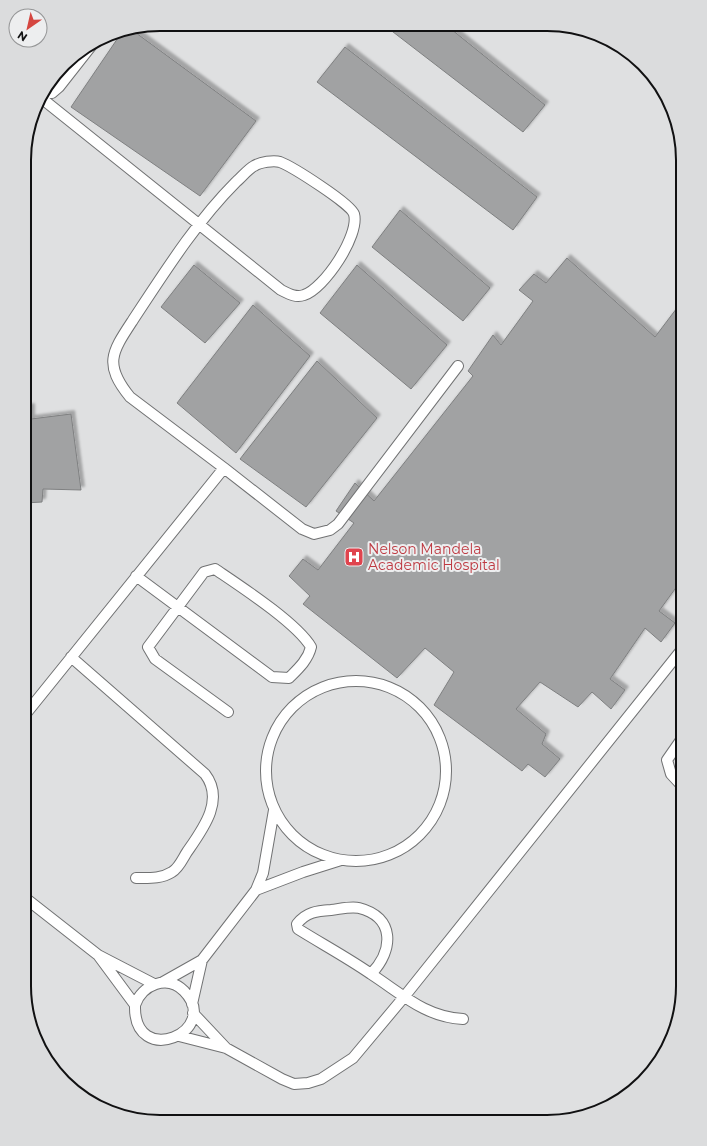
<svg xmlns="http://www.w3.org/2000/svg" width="707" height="1146" font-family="Montserrat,sans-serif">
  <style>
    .building { fill: #a1a2a3; stroke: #7f8081; filter: url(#shadow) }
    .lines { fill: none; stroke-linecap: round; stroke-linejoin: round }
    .lane-casing { stroke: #717273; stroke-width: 12 }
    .lane { stroke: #fff; stroke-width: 10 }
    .labels { text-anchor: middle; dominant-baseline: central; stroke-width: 4; stroke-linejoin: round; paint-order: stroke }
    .health-label { font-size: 14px; fill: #be3a42; stroke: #edeeef; text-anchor: start }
    .rim { fill: none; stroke: #111112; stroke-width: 2 }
  </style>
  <defs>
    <filter id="shadow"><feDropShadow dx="3.5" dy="-3.5" stdDeviation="1" flood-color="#0004"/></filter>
  </defs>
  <rect width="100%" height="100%" fill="#dfe0e1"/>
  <path class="building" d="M384,25h62l99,80 -22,27z
    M132,30l124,91 -56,75 -129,-89 51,-75z
    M345,47l192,150 -24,33 -196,-148z
    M400,210l90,78 -27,33 -91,-74z
    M567,258l88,79 28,-37v278l-24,33 16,12 -14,19 -16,-14 -35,51 15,11 -14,19 -19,-17 -14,15 -38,-25 -24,27 30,25 -4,10 18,15 -15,18 -17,-13 -6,7 -88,-66 20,-33 -29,-24 -28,30 -94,-74 7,-8 -21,-20 14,-17 15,11 36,-47 -18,-12 19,-28 19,18 99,-125 -5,-5 25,-36 8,10 32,-44 -14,-11 15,-16 12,9z
    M194,265l46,38 -35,40 -44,-36z
    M357,265l90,80 -36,44 -91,-76z
    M253,305l57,51 -74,97 -59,-50z
    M317,361l60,57 -71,89 -66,-48z
    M31,407v12l40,-5 10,76 -38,-1 -1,13 -17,1v-95z"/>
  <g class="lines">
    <g class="lane-casing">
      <path id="lane" d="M43,93h9l7,-6 33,-42
        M224,468l78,61 12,5 16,-4 8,-6 120,-158
        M136,576l136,101 17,1c9,-9 19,-18 22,-31 -14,-24 -71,-61 -96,-78l-11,3 -56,75 7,12 73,53
        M71,657l134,117c20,26 -2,55 -18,78 -4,6 -8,16 -15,20 -11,7 -23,6 -36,6
        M266 771a90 90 0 1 1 180 0a90 90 0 1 1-180 0Z
        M24,716l200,-248 -94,-71c-27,-33 -18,-45 3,-77 31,-47 63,-98 103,-138 6,-5 12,-13 18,-16 6,-4 20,-6 26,-4 13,5 71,42 74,52 6,21 -30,75 -50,81 -8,3 -15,-1 -23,-5l-241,-193
        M683,787l-12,-13 -4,-14 16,-23
        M256,890l47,-18 38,-12
        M24,897l74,58 56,29
        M98,955l37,50c-2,65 88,26 49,-14 -17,-17 -42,-6 -49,14
        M371,974c23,-24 24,-57 -12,-66 -8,-2 -19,1 -28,2 -14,1 -25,2 -34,14l1,5c24,15 50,29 73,45 31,20 54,43 92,45
        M163,982l39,-22 54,-70 7,-17 11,-63
        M192,1004l10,-44
        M193,1013l33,35
        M179,1036l47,12 56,31 12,5 14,-1 13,-4 32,-21 51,-61 279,-349"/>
    </g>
    <use href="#lane" class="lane"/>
  </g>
  <defs>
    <g id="hospital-square" transform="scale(1)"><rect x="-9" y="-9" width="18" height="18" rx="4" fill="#e0444e" stroke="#edeeef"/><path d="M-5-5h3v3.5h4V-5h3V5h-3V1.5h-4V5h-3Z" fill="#fff"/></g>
  </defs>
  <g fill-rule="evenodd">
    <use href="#hospital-square" x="354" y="557"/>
  </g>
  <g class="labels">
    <g class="health-label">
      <text x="368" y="549">Nelson Mandela<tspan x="368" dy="16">Academic Hospital</tspan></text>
    </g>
  </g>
  <path d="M0 0H707V1146H0ZM160 31H547A129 129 0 0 1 676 160V986A129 129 0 0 1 547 1115H160A129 129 0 0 1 31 986V160A129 129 0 0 1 160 31Z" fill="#dbdcdd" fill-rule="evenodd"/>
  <path class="rim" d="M160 31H547A129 129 0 0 1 676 160V986A129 129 0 0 1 547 1115H160A129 129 0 0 1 31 986V160A129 129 0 0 1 160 31Z"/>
  <g transform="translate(28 28) rotate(214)"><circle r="19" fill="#edeeef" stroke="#959697"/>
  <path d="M0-3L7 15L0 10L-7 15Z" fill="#d54640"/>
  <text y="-6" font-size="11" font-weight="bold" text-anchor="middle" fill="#111112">N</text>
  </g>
</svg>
